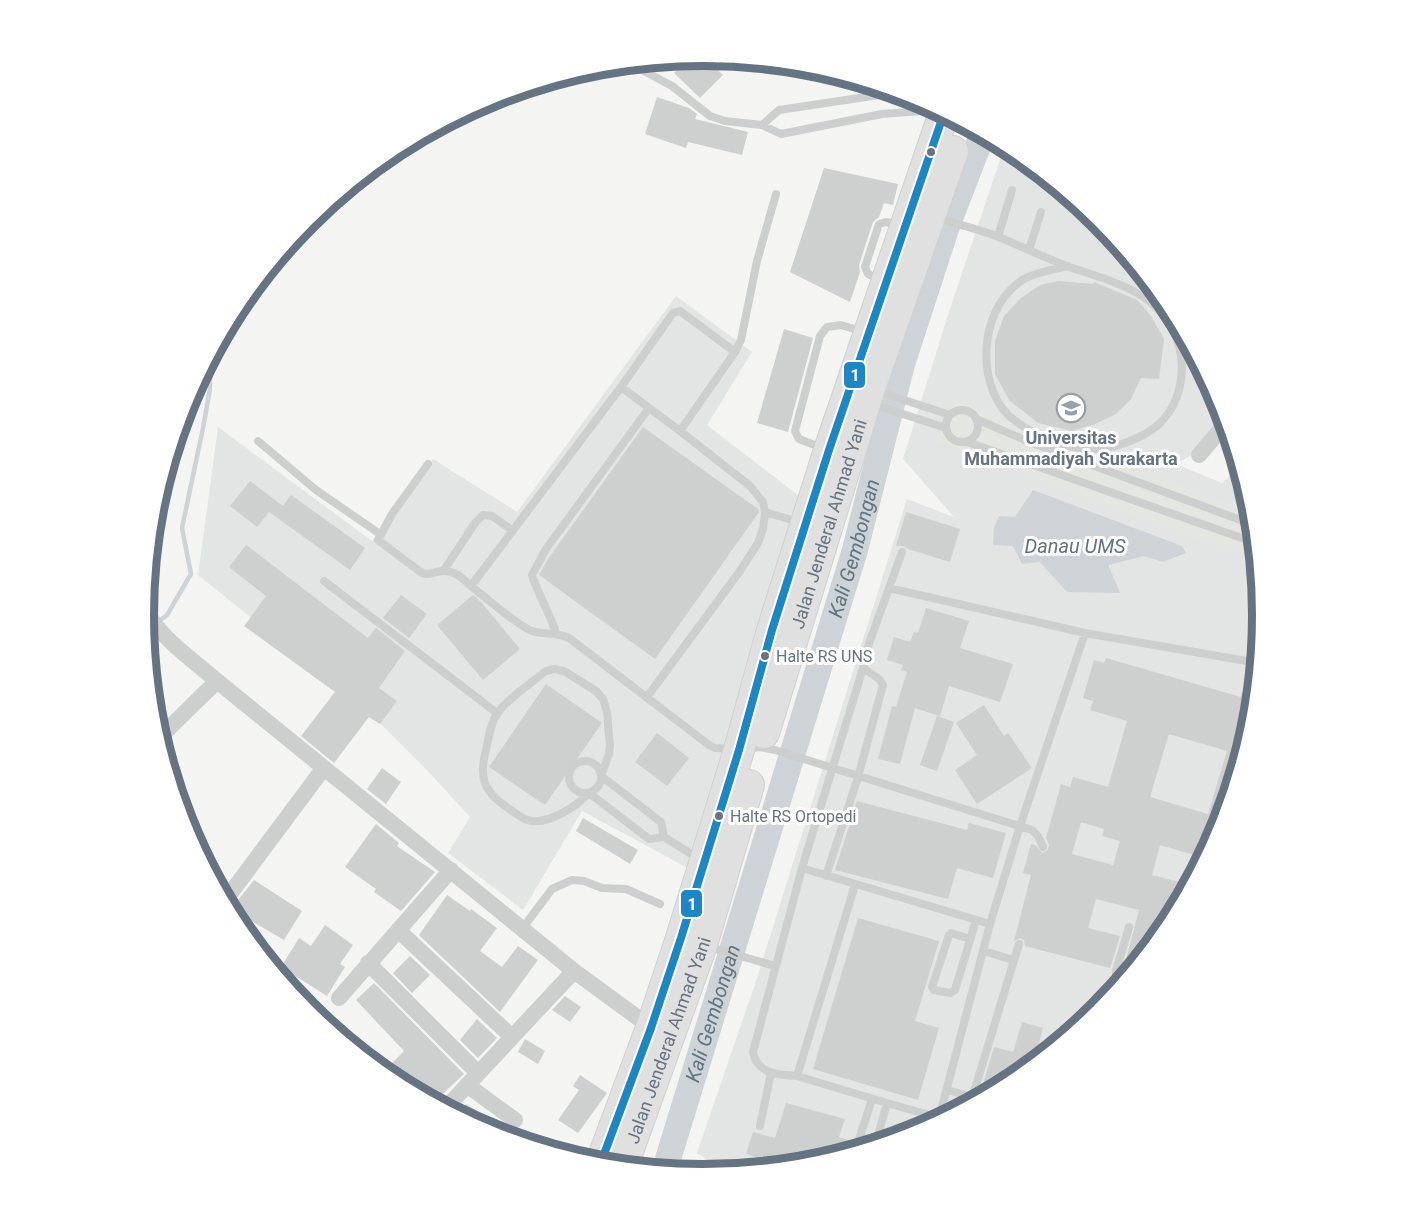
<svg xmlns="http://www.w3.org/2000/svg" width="1406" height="1231" font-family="Roboto,sans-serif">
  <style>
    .built { fill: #e3e4e4 }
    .green { fill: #e4e7e1 }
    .water { fill: #cdd3d6 }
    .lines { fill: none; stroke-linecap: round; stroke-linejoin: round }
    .stream { stroke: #cdd3d6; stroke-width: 4.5 }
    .river { stroke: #cdd3d6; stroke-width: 26 }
    .building { fill: #cecfcf; fill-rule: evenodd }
    .highway-casing { stroke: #d0d0d1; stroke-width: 32 }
    .lane { stroke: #cdcece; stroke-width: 8 }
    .street { stroke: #cdcece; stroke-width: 16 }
    .highway { stroke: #e0e0e1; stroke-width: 30 }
    .bus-1-casing { stroke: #fff; stroke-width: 12 }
    .bus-1 { stroke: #1d87c4; stroke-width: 8 }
    .bus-dot { fill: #667382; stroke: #fff; stroke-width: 2 }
    .labels { text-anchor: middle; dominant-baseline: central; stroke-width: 6; stroke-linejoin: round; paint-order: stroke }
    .bus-label { font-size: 16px; fill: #667382; stroke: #fff; text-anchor: start }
    .poi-label { font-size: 18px; font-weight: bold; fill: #667382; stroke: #fff }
    .street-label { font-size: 18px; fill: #667382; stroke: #fff }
    .water-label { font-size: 20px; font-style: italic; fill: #61747f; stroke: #fff }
    .rim { fill: none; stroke: #667382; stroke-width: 8 }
    .line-badge { stroke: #fff; stroke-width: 2 }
    .badge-label { font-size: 16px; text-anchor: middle; font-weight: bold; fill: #fff }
  </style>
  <rect width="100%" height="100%" fill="#f4f4f3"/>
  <path class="built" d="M1005,145l9,5 85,70 70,85 52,97 4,14 -30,37 -19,11 46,19 18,-16 12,40 11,109 -11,109 -32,105 -52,97 -69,85 -85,69 -97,52 -105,32 -85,8 -30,-20 59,-172 151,-482 47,18 -51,-58 45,-144z
    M676,296l76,56 -45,73 92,71 -102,377 -115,-62 -59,99 -75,-57 22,-36 -45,-49 -57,-57 -170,-136 20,-148 154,114 61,-82 84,53z"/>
  <path class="green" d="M954,400l299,114 5,47 -319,-119z"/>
  <path class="water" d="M1033,490l149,56 4,7 -23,9 -19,-6 -36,9 12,28 -53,-1 -27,-30 -18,2 -9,-18 -20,-1 1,-17 5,-12 16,1z"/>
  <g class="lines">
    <path class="stream" d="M145,632l22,-17 24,-41 -9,-46 21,-100 7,-39v-25l16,-18"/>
    <path class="river" id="s1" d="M664,1172l191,-622 47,-186 45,-138 36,-93"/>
  </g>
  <path class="building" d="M703,56l20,19 -23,23 -26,-25 16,-16z
    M657,97l32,11 8,6 -2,5 53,13 -6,23 -54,-13 -2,6 -41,-14z
    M824,168l74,16 -5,21 -9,-2 -5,14 -6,5 -14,43 1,7 -10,30 -60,-30z
    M1047,177l52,43 18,21 -3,4 -75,-59z
    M1058,281l35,3 1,-2 43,18 14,16 13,23 -5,40 -18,-1 -10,21 -15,15 -21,10 -23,7 -34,-8 -29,-23 -14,-26v-33l9,-25 17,-18 19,-13z
    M784,329l29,9 -25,94 -31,-9z
    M643,427l115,82 1,3 -104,147 -116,-84 9,-16z
    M250,481l33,25 8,-11 74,53 -15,22 -81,-58 -12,15 -27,-21z
    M906,512l54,17 -10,33 -42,-13 -4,-3h-8z
    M246,545l122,93 8,-10 29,23 -26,37 18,13 -17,23 -11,-7 -35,46 -33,-27 34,-44 -91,-66 22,-30 -37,-29z
    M401,595l26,19 -18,24 -26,-20z
    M473,595l8,7 39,47 -37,31 -46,-55z
    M926,608l43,13 -9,27 53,16 -13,38 -51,-16 -9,30 -25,-8 -15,56 -22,-5 14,-53 4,1 11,-35 -6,-2 2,-5 -16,-5 7,-23 16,5 4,-10 4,1z
    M1106,658l135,39 1,-5 13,4 -3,29 -6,-1 -34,121 -7,13 -45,-13 -8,30 39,10 -23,42 -38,46 -7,-2 16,-61 -43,-11 -8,29 32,8 -10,32 -85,-22 -1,-6 -4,-2 -6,3 17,-66 -8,-2 8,-29 4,1 7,8 6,-3 1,-5 -3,-7 15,-54 9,3 3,-10 35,10 19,-66 -37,-11 3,-9 -10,-3 11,-38 10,3zM1169,734l58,17 -19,63 -58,-17zM1081,822l23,7 -2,7 18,5 -7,24 -41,-11z
    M546,684l56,39 -57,82 -56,-38z
    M984,705l20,31 4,-3 24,35 -55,36 -22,-34 22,-15 -21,-32z
    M937,716l17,6 -17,49 -17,-6z
    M657,733l32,25 -22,28 -32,-24z
    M382,768l19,14 -15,22 -19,-15z
    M857,801l110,29 2,-7 37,10 -13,45 -36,-10 -9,31 -113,-29z
    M583,818l55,32 -8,14 -54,-33z
    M376,824l23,19 -2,3 38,26 -34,39 -27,-19 2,-3 -31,-22z
    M254,880l48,31 -18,29 -53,-31z
    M447,895l23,16 1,-2 26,19 -17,23 22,16 16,-21 20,14 -38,52 -81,-77z
    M858,918l81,23 -24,80 24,7 -21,72 -105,-31z
    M325,925l28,20 -13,19 5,3 -18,29 -46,-29 18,-29 12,8z
    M410,956l20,19 -18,18 -19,-20z
    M374,983l90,91 -31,29 -13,-7 -30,-31 14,-14 -48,-51z
    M565,996l16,11 -11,15 -18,-12z
    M477,1019l20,19 -19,20 -18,-18z
    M1022,1022l21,6 -10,38 -19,15 -23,12 -10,-2 13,-44 19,5z
    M525,1039l20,12 -7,13 -20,-12z
    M580,1075l27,18 -29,40 -20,-13 21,-30 -6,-4z
    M786,1103l59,16 -6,18 12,4 -5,14 -22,6 -24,-7 -4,12 -11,1 -39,-13 7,-22 22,6z
    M466,1104l22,14 -7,11 -23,-13z"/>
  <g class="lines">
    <g class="highway-casing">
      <g id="highway">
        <path id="s2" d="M764,733l106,-345 83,-237"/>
        <path d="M600,1165l51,-137 30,-90 58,-188 33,-120 57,-180 115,-337"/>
        <path id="s3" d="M622,1168l80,-223 47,-160"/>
      </g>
    </g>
    <path class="lane" d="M636,62l8,9 28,15 38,30 15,5 37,4 19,9 101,-20 40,-3 17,2
      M762,125l17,-15 107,-16 16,-1
      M936,217c21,8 44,12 65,21 22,9 44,20 66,28 41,15 84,22 105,63 7,13 10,26 10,39 -1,23 -7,41 -24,57 -15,13 -38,21 -58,24 -29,4 -80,-18 -98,-41 -27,-38 -19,-104 22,-129 12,-7 30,-9 44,-13
      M998,237l14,-47
      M1029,250l12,-38
      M882,280l-14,-6 -3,-7 14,-43 7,-2 13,3
      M621,387l59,44 70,55 13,16 2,10 -2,17 -5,14 -18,28 -93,126
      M874,390l76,25
      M869,403l77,25
      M946 426a16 16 0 1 1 32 0a16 16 0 1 1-32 0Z
      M976,419l56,24 222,82
      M680,431l55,-79 6,-12 16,-79 19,-67
      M258,441l58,49 64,44
      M967,442l289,101
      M825,449l-26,-10 -4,-8 25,-95 7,-9 14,-2 23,7
      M428,464l-36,50 -14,26 44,33c5,2 9,1 14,-1 16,-4 24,4 35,14
      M765,512l34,10
      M444,570l31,-47 8,-8 9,1 20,14
      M324,581l173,132
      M889,588l13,-36
      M556,633c-6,-20 -18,-38 -24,-58l14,-26 103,-141
      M734,749l-19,-1 -6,-3 -140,-107c-12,-6 -25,-3 -37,-7 -13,-4 -48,-35 -61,-45l150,-199 52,-74 7,-2 55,41
      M746,749l14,-2 15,3 257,80 6,6 5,11
      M569 777a16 16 0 1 1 32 0a16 16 0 1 1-32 0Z
      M664,837l-3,-15 -60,-46 8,-22 1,-8 -3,-34 -4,-13 -7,-8 -32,-20 -10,-2 -8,2c-15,12 -39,28 -49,43 -6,8 -8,21 -10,31 -8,31 -6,45 21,63 7,5 15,12 24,13 19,2 45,-15 57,-28l60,46 15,-2 37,23
      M826,876l32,-99 25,-92 -4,-6 -16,-11
      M855,885l-58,191 90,27
      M990,924l-188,-56 61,-200 3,-16 23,-64 196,45 173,30
      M522,929l30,-40 20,-9 12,1 18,7 24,1 34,15
      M970,939l-19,-6 -2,2 -17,52 2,3 16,3 5,-3 21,-70
      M706,946l69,20
      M984,951l29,9
      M1123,982l-7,-4v-7l13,-44
      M797,1076c-19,-1 -40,-2 -44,-24l49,-184
      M947,1090l34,9
      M970,1105l49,-161
      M938,1122l52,-198 30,-98 65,-193
      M760,1126l11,-53
      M875,1146l12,-43 56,16
      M855,1152l17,-53"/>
    <path class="street" d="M1199,455l28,-33
      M144,606c12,29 49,54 73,75l357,290 82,60
      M158,739l59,-58
      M224,902l99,-133
      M398,930l114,107
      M368,963l110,110
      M339,998l112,-128
      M467,1085l48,35
      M445,1109l129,-138"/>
    <use href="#highway" class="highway"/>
    <g class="bus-1-casing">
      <path id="bus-1" d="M600,1165l51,-137 30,-90 58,-188 33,-120 57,-180 115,-337"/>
    </g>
    <use href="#bus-1" class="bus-1"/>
  </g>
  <defs>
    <g id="university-ring" transform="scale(1.5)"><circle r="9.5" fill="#fff" stroke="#98a0aa" stroke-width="1.5"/><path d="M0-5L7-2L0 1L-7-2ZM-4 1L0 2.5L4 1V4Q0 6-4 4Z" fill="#98a0aa"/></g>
  </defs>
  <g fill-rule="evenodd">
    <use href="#university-ring" x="1071" y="408"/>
  </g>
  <g class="bus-dot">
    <circle cx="931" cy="152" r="5"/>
    <circle cx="765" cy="656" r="5"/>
    <circle cx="719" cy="816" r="5"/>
  </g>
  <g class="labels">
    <g class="bus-label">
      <text x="776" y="656">Halte RS UNS</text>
      <text x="730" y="816">Halte RS Ortopedi</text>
    </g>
    <g class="poi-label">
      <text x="1071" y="437">Universitas<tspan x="1071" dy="21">Muhammadiyah Surakarta</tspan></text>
    </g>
    <g class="street-label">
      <text stroke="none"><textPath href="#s2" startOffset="219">Jalan Jenderal Ahmad Yani</textPath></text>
      <text stroke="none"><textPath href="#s3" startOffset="136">Jalan Jenderal Ahmad Yani</textPath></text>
    </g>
    <g class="water-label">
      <text x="1075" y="546">Danau UMS</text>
      <text stroke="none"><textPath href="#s1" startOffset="652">Kali Gembongan</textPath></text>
      <text stroke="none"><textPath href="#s1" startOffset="166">Kali Gembongan</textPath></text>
    </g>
  </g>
  <path d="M0 0H1406V1231H0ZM154 615a549 549 0 1 1 1098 0a549 549 0 1 1-1098 0Z" fill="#fff" fill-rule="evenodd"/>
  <path class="rim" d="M154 615a549 549 0 1 1 1098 0a549 549 0 1 1-1098 0Z"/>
  <g class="line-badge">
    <rect x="843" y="361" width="23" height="28" rx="6" fill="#1d87c4"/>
    <rect x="680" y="889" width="23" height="29" rx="6" fill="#1d87c4"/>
  </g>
  <g class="badge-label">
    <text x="855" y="381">1</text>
    <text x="692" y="910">1</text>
  </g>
</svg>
